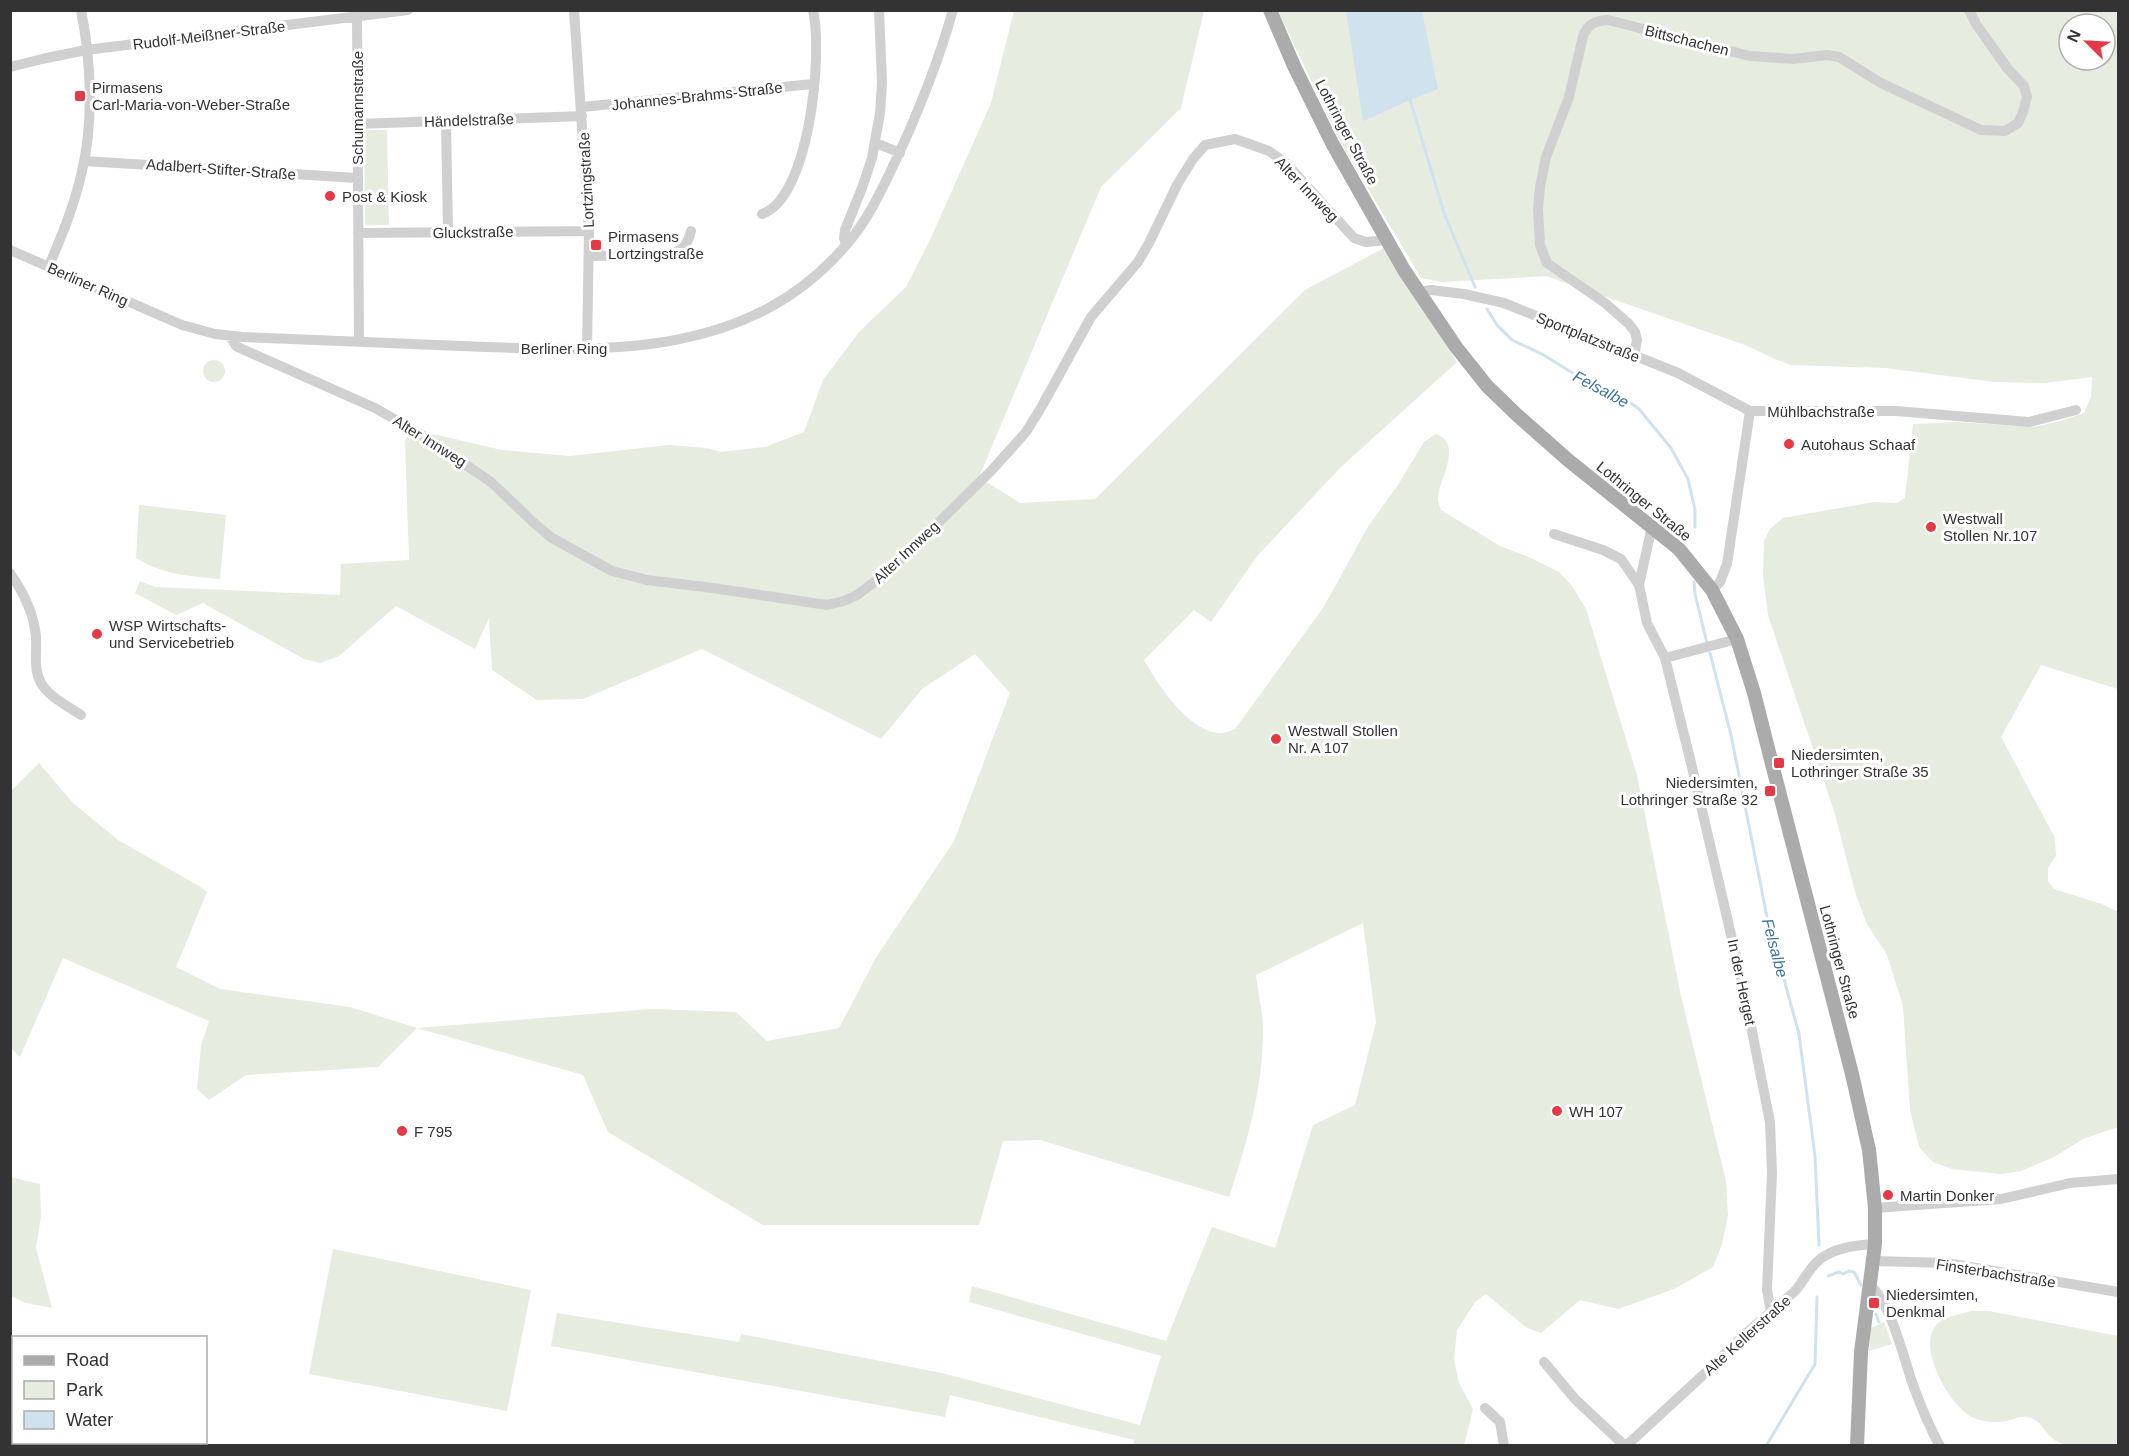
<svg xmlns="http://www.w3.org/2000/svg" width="2129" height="1456" font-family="Helvetica,sans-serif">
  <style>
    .green { fill: #e6ecdf; fill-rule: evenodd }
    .water { fill: #cfe2ee }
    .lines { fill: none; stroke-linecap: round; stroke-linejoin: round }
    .stream { stroke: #cfe2ee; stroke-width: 3 }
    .minor { stroke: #d0d0d0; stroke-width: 10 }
    .major { stroke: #ababab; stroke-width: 14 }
    .poi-dot { fill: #e63946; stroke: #fff; stroke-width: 2 }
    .labels { text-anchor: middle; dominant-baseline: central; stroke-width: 6; stroke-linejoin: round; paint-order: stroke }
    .street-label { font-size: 15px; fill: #333; stroke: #fff }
    .poi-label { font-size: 15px; fill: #333; stroke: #fff; text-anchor: start }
    .water-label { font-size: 16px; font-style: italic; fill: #3f7597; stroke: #fff }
  </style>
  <rect width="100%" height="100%" fill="#fff"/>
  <path class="green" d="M1014,11h190l-23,97 -80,79 -122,290 41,26 75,-4 210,-209 79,-42 73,114 -116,105 -83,88 -47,67 -17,-12 -50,50c14,25 42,68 73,73 6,1 13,-2 18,-4l88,-121 46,-83 29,-40 26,-43 12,-8c27,10 4,44 2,63 -1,4 2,9 3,13l59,36 31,12 28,14 13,14 14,23 51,166 44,221 45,185 2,34 -6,29 -9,23 -39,22 -56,20 -38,-9 -39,33 -14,-5 -41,-34 -11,8 -18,28 -3,29 5,24 14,26 -9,36h-331l1,-5 -184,-45 -5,22 -394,-71 6,-33 182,29 2,-8 201,39 198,52 21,-69 -192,-54 3,-16 194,55 46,-114 63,21 38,-123 42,-20 21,-83 -13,-99 -107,52c2,18 7,37 7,55 0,58 -16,113 -34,167l-189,-57 -37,1 -24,84h-216l-155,-93 -25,-57 -166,-47 -39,39 -132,8 -37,25 -12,-11 4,-43 8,-25 -146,-63 -43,99 -10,-10v-255l29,-29 34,40 45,37 81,46 8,6 -31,75 44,22 130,18 67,21 235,-19 84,3 31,29 72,-13 38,-72 77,-115 56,-148 -35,-39 -53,35 -41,50 -179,-90 -119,50 -46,1 -45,-30 -3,-52 -14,31 -79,-43 -57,50 -19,7 -16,-4 -101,-56 -27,12 -41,-22 5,-12 15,6 185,8 1,-31 68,-4 -4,-119 4,-8 24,1 69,16 68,6 99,-11 38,3 14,4 44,-5 39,-15 19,-52 37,-49 46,-44 24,-47 61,-137z
    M1278,11h840v678l-77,-24 -40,72 54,101 1,18 -8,12v13l6,8 48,15 16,8v215l-35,12 -29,18 -33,14 -20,3 -49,-5 -19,-7 -14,-15 -9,-37 -7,-104 -16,-51 -20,-31 -11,-29 -22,-84 -66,-196 -5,-39 1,-35 6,-12 13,-11 91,-16 23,1 8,-5 8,-74 44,-2 77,5 27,-6 23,-8 7,-16 1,-20 -47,6 -50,-1 -110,-14 -94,-3 -16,-6 -30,-14 -199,-69 -103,6 -22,-4 -80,-135zM2069,24h36v36h-36z
    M364,130h23l2,95h-24z
    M203 371a11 11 0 1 1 22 0a11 11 0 1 1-22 0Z
    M139,505l87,10 -6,64c-32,-3 -56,-4 -84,-21z
    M10,1177l30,7 1,32 -5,32 16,60 -26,-5 -15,-7z
    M333,1249l198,41 -24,121 -198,-37z
    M1971,1311h18l129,25v109c-19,1 -50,7 -66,-7 -9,-8 -11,-18 -24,-21 -7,-2 -15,3 -22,4 -10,2 -22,1 -32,-3 -23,-9 -55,-67 -40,-90 8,-12 25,-13 37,-17z
    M1884,1322l8,22 -23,7 2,-23z"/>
  <path class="water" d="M1346,11h76l16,78 -28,11 -47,21z"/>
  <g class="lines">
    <path class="stream" d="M1409,96l35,117 31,74
      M1487,309l10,16 15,15 30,14 47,29 32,13 18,13 32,39 17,31 7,31v17
      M1694,582l1,12 12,49
      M1710,653l21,82 36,182 32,117 16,122 4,89
      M1828,1276l11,-4 4,2 6,-3 5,1 7,13
      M1876,1314l3,8
      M1766,1446l49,-82 2,-67"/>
    <path class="minor" d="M574,10l15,221 -2,118
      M357,18l2,324
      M10,67l32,-8 44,-9 322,-40
      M582,107l231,-23
      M446,121l2,111
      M357,124l225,-8
      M876,143l24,10
      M85,161l272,17
      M762,214c48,-16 61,-161 51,-204
      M358,233l231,-2
      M846,245l-2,-7 1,-8 17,-42 10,-30 8,-45 2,-30 -3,-73
      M10,250l172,75 33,9 28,3c73,3 145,6 218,9 139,5 286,16 386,-102 21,-24 34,-53 48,-82 23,-49 43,-99 58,-152
      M589,256l76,-1c16,-3 22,-8 26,-24
      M49,266c13,-31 26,-62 33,-95 12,-51 9,-110 -1,-161
      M1418,292l13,-2 33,4 40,9 174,70 72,38h146l133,11 47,-12
      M230,336l6,10 6,3 133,59 47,27 69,47 43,41 18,15 60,33 35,9 66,8 114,17 17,-4 13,-6 32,-24 102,-100 35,-39 16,-26 49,-89 47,-55 11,-19 28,-58 16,-26 12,-14 30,-6 34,12 17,12 68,75 12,4 21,-2
      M1634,356l3,-16 -2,-8 -6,-8 -24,-21 -58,-40 -7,-18 -2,-36 2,-22 6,-30 23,-60 14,-61c5,-12 11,-15 25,-16l142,36 43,3 34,-4 12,2 42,26 100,47 24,1 13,-8 5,-11 4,-15 -3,-11 -16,-17 -32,-45 -7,-14
      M1652,526l-13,59 8,38 18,35 26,105 52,223 27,136 2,51 -5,117 4,22
      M1554,534l49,16 18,9 18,26
      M10,573c14,20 24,40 26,64 1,16 -3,32 5,46 8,14 27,23 40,32
      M1712,590l8,-8 7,-18 23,-153
      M1665,658l72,-19
      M1875,1208l126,-9 69,-16 48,-4
      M1874,1261l73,2 171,29
      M1870,1285c21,19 33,70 42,97 8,22 16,43 28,64
      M1544,1362l31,37 50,47
      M1485,1408l15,14 4,24
      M1626,1446l76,-70 41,-40 51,-44c9,-9 13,-21 23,-30 14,-14 38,-17 58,-18"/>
    <path class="major" d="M1270,10l24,56 38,77 72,127 52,77 31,39 30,29 51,45 111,89 33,41 25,49 17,54 18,71 80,310 17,76 6,58v36l-14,108 -4,94"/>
  </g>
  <g class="poi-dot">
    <rect x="74" y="90" width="12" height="12" rx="3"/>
    <circle cx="330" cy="196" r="6"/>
    <rect x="590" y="239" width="12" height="12" rx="3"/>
    <circle cx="1789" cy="444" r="6"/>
    <circle cx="1931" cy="527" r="6"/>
    <circle cx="97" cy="634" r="6"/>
    <circle cx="1276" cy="739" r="6"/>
    <rect x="1773" y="757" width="12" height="12" rx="3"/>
    <rect x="1764" y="785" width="12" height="12" rx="3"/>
    <circle cx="1557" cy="1111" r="6"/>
    <circle cx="402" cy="1131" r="6"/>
    <circle cx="1888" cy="1195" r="6"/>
    <rect x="1868" y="1297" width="12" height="12" rx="3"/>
  </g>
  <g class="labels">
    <g class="street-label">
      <text transform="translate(209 35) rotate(-7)">Rudolf-Meißner-Straße</text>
      <text transform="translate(1687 40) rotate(14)">Bittschachen</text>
      <text transform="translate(697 96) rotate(-6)">Johannes-Brahms-Straße</text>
      <text transform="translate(357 108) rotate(-90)">Schumannstraße</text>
      <text transform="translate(469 120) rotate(-2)">Händelstraße</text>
      <text transform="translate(1347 132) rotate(62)">Lothringer Straße</text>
      <text transform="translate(221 169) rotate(4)">Adalbert-Stifter-Straße</text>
      <text transform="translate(586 180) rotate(-93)">Lortzingstraße</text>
      <text transform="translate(1307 189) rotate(46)">Alter Innweg</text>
      <text transform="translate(473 232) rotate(-1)">Gluckstraße</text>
      <text transform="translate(88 284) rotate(24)">Berliner Ring</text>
      <text transform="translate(1588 337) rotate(22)">Sportplatzstraße</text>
      <text x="564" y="348">Berliner Ring</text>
      <text x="1821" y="411">Mühlbachstraße</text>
      <text transform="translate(430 441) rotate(32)">Alter Innweg</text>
      <text transform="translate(1644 501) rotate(39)">Lothringer Straße</text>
      <text transform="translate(906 552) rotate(-43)">Alter Innweg</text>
      <text transform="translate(1840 962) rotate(75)">Lothringer Straße</text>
      <text transform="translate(1742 982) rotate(78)">In der Herget</text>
      <text transform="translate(1996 1273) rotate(9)">Finsterbachstraße</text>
      <text transform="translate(1747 1335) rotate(-42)">Alte Kellerstraße</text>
    </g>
    <g class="poi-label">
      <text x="92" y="87">Pirmasens<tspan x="92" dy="17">Carl-Maria-von-Weber-Straße</tspan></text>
      <text x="342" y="196">Post &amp; Kiosk</text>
      <text x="608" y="236">Pirmasens<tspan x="608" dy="17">Lortzingstraße</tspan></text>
      <text x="1801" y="444">Autohaus Schaaf</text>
      <text x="1943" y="518">Westwall<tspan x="1943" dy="17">Stollen Nr.107</tspan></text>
      <text x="109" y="625">WSP Wirtschafts-<tspan x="109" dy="17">und Servicebetrieb</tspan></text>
      <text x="1288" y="730">Westwall Stollen<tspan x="1288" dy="17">Nr. A 107</tspan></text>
      <text x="1791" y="754">Niedersimten,<tspan x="1791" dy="17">Lothringer Straße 35</tspan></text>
      <text x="1758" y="782" text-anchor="end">Niedersimten,<tspan x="1758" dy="17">Lothringer Straße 32</tspan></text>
      <text x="1569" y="1111">WH 107</text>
      <text x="414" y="1131">F 795</text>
      <text x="1900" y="1195">Martin Donker</text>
      <text x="1886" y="1294">Niedersimten,<tspan x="1886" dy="17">Denkmal</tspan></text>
    </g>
    <g class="water-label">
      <text transform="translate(1601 389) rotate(28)">Felsalbe</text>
      <text transform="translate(1775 948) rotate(75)">Felsalbe</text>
    </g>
  </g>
  <rect width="2129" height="1456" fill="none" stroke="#333333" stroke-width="24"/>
  <rect x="12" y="1336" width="195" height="108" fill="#ffffff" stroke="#adadad" stroke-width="1.5"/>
  <rect x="24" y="1356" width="30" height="9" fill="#ababab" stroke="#adadad" stroke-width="1.5"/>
  <text x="66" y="1366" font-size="18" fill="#333333">Road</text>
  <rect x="24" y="1381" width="30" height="18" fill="#e6ecdf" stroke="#adadad" stroke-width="1.5"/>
  <text x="66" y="1396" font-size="18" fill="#333333">Park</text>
  <rect x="24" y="1411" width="30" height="18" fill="#cfe2ee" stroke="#adadad" stroke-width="1.5"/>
  <text x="66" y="1426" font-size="18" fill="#333333">Water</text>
  <g transform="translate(2087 42) rotate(294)"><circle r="28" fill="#ffffff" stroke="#adadad" stroke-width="1.5"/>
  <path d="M0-4.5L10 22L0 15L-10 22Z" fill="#e63946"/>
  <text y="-9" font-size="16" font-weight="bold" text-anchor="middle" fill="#333333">N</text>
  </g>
</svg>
